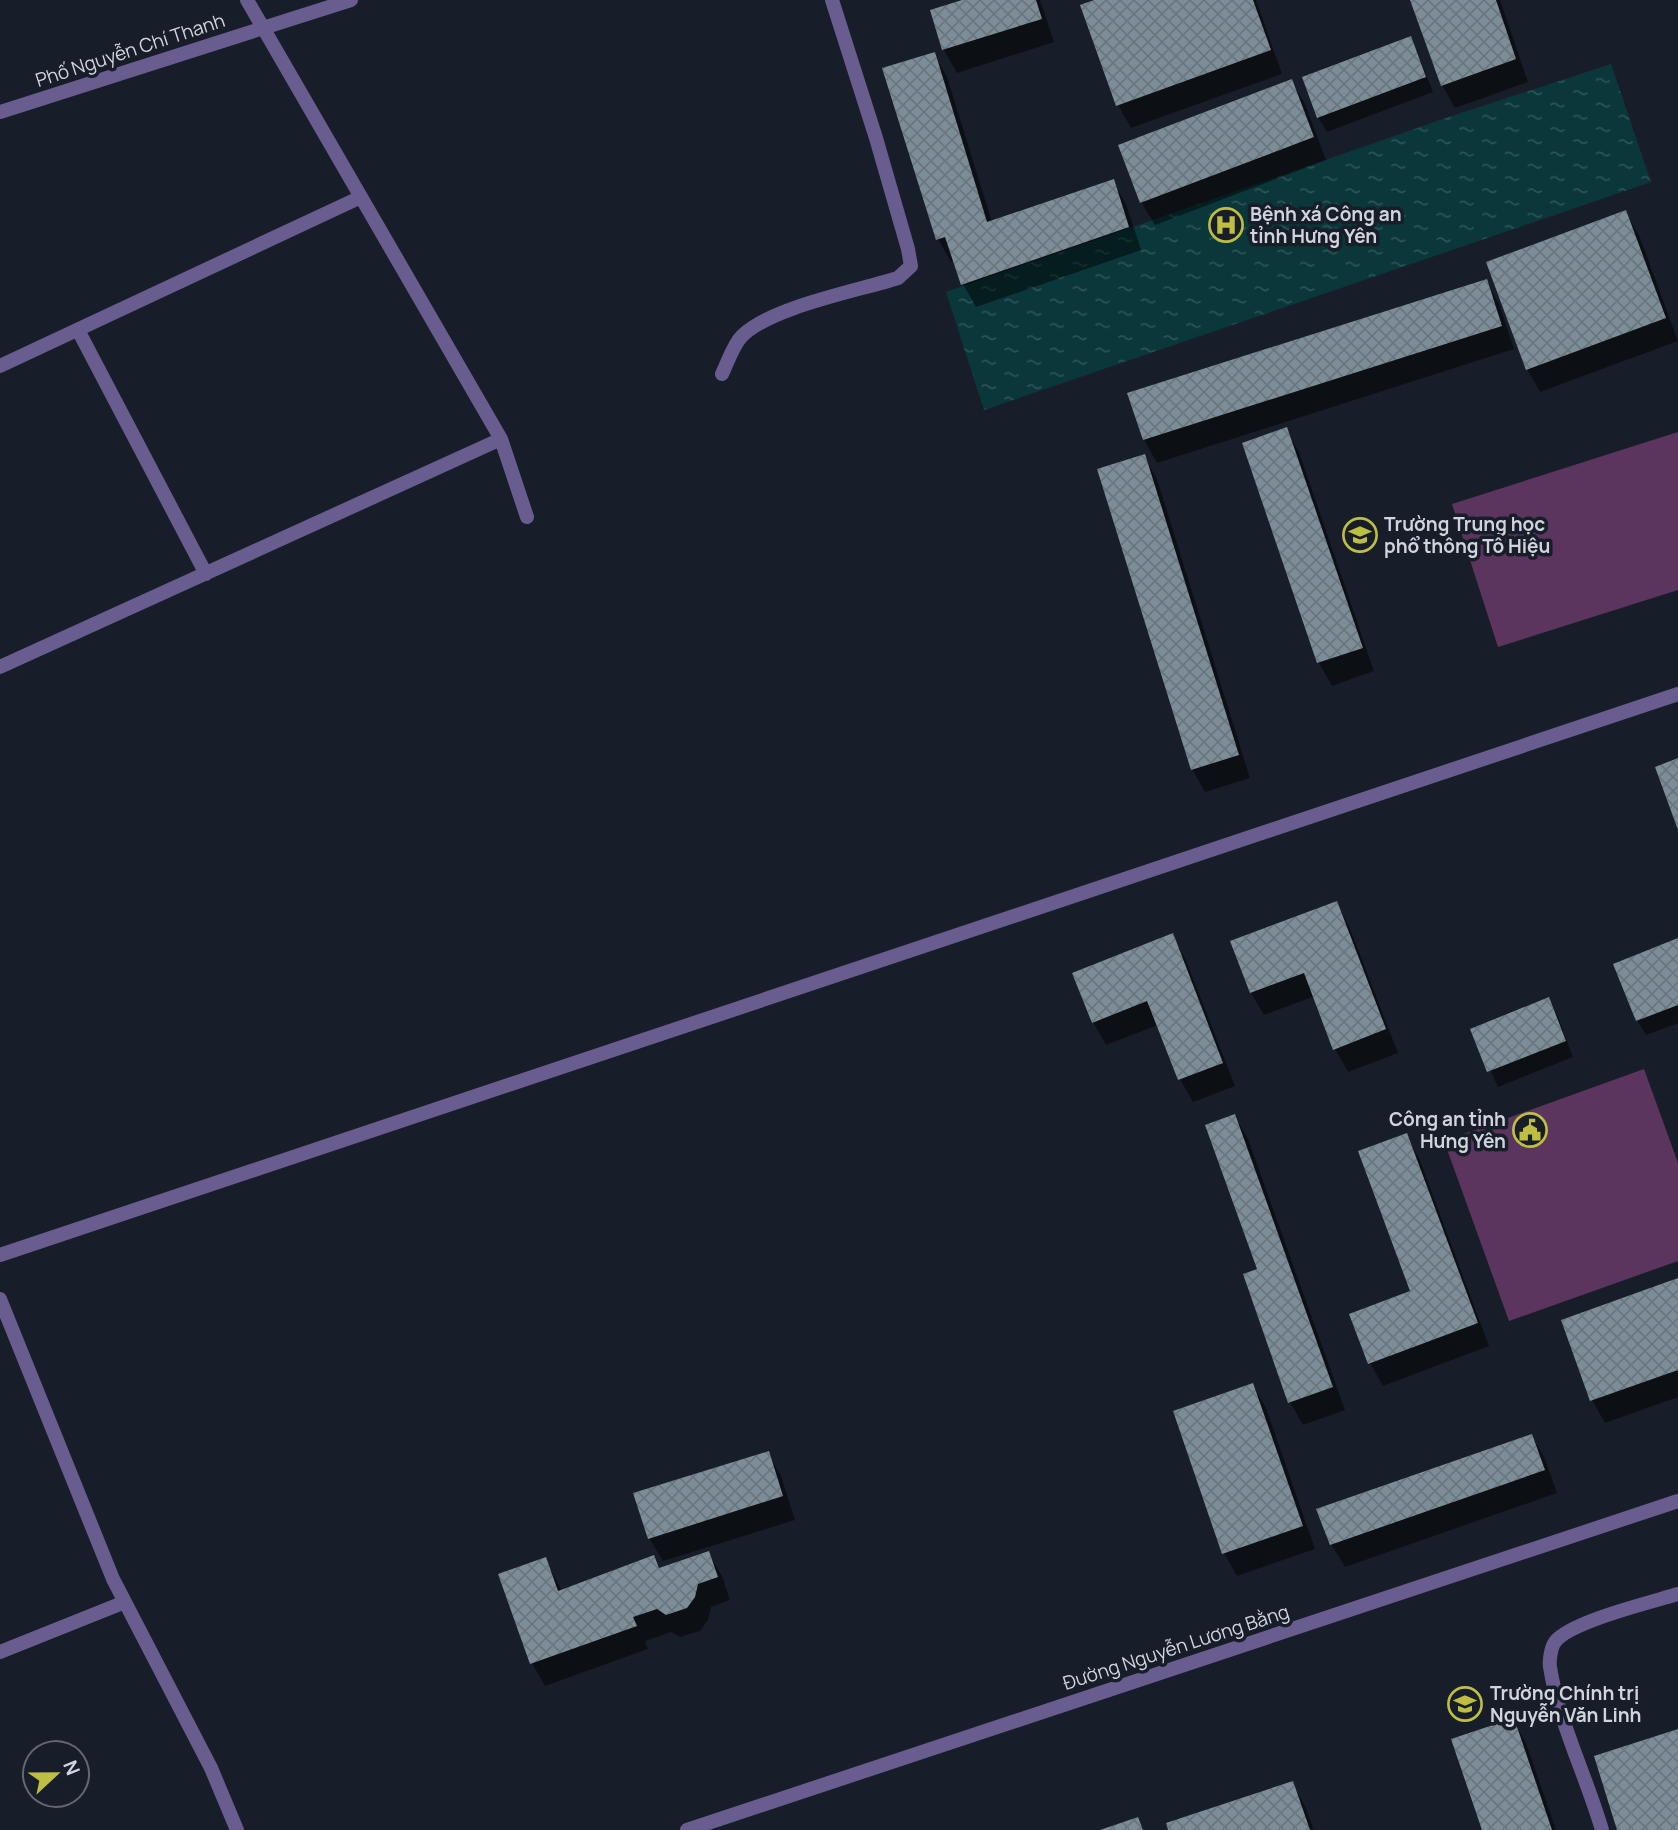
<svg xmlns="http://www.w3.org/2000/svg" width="1678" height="1830" font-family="Manrope,sans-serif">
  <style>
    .grass { fill: #5b355e }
    .water { fill: url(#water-ripples) }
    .shadow { fill: #0007 }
    .building { fill: url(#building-cross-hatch) }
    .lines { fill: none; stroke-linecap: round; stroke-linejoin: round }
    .service { stroke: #695d90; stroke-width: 14 }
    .minor { stroke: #695d90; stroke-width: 14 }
    .tertiary { stroke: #695d90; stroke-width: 14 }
    .labels { text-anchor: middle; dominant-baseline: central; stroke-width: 7; stroke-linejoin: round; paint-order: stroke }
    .street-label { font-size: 19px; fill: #d0d4dc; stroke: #181e29 }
    .poi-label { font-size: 19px; font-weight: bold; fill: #d0d4dc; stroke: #181e29; text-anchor: start }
  </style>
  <defs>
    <pattern id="water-ripples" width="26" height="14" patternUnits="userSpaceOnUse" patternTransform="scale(1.75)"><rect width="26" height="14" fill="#0a373a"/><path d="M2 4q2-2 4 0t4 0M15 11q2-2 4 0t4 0" fill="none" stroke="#2d5356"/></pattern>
    <pattern id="building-cross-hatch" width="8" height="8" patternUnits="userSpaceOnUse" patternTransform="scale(1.75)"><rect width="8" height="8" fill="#7d8d97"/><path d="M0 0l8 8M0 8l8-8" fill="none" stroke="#6a767e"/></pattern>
  </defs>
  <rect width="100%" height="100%" fill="#181e29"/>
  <path class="grass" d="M1678,432v158l-180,57 -46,-143z
    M1644,1069l34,94v98l-169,60 -65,-180z"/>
  <path class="water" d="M1611,64l40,118 -667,228 -38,-118 500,-174z"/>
  <path class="shadow" d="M968,0h72l14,42 -97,31 -13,-23 -12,-39z
    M1099,0h157l26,74 -151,54 -13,-23z
    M1412,0h88l28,82 -73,26 -13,-23z
    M1410,39l8,15 15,38 -106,40 -9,-15z
    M934,54l13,23 45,145 121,-41 13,23 15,46 -165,57 -13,-23 -8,-23 -4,1 -13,-23z
    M1291,81l14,23 21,56 -171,65 -14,-23z
    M1626,213l13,22 39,106 -138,51 -13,-23z
    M1486,281l13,23 15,45 -357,114 -13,-23z
    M1286,429l13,23 75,219 -42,15 -13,-23 -75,-219z
    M1144,456l13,23 93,299 -45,14 -13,-23z
    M1336,903l13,23 49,127 -50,19 -13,-23 -20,-53 -51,19 -13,-22 -19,-51z
    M1172,936l13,22 50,128 -42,16 -13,-23 -22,-54 -52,20 -13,-23z
    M1678,940v83l-32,12 -9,-15z
    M1548,999l9,15 16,43 -75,30 -26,-57z
    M1235,1116l13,23 97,271 -42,15 -13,-23z
    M1406,1135l13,23 70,188 -106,40 -13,-23 42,-71z
    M1678,1280v117l-73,26 -13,-23z
    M1253,1385l13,23 49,141 -78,27 -13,-23 -49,-141z
    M1532,1436l13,23 12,34 -212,74 -14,-23z
    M768,1453l13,23 14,44 -132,41 -14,-23z
    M708,1553l14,23 8,24 -19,7 -3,13 -8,11 -20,6 -9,-5 -26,9 3,8 -103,37 -13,-23 -32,-88 45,-16 17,32 92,-33 7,12z
    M1513,1720l13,23 30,87h-72z
    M1292,1783l13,23 9,24h-144z"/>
  <path class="building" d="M962,0h74l6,19 -100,31 -12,-40z
    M1094,0h159l18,50 -155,56 -36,-101z
    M1410,0h86l20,59 -75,27z
    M1411,36l15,41 -109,41 -15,-41z
    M935,52l52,170 127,-43 15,48 -168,58 -16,-48 -9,3 -54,-172z
    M1292,79l22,58 -174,66 -22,-58z
    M1626,210l40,108 -140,52 -40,-108z
    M1487,279l15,47 -359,114 -16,-47z
    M1287,427l76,221 -46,15 -75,-220z
    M1145,454l94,301 -48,15 -94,-301z
    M1678,758v72l-23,-63z
    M1337,901l49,128 -53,21 -29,-77 -54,20 -20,-52z
    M1173,933l50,130 -45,17 -31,-79 -55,22 -20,-50z
    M1678,938v67l-42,16 -23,-57z
    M1549,997l17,44 -79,31 -17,-43z
    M1235,1114l98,273 -45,16 -45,-129 14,-5 -52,-144z
    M1407,1133l71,190 -110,41 -19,-50 61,-23 -52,-140z
    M1678,1278v92l-88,31 -29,-81z
    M1253,1383l50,143 -81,28 -49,-143z
    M1532,1434l13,36 -215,75 -14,-36z
    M769,1451l14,45 -135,43 -15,-46z
    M709,1551l9,26 -20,7 -3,13 -8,11 -21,7 -9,-6 -24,8 4,9 -107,38 -32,-90 48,-17 12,34 96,-36 5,13z
    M1514,1718l38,112h-70l-31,-91z
    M1678,1729v101h-61l-23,-74z
    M1293,1781l17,49h-142l-2,-7z
    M1138,1817l5,13h-43z"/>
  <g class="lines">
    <path class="service" d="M722,374c6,-12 11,-29 20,-38 29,-29 115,-45 156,-58l13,-12 -3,-17 -32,-111 -44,-138
      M1602,1830c-15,-52 -44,-110 -52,-163 -1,-6 1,-20 5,-25 14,-20 97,-40 123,-48"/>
    <path class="minor" d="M247,0l254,439 26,78
      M0,112l351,-112
      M78,330l128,244
      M0,366l361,-169
      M0,667l501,-228
      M0,1255l1678,-561
      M0,1299l113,280 98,189 26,62
      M0,1652l125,-50"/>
    <path class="tertiary" d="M687,1830l991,-329"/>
  </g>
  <defs>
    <g id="hospital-ring" transform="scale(1.75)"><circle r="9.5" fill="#181e29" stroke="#bebf42" stroke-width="1.5"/><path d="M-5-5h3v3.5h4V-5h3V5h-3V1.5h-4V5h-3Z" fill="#bebf42"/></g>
    <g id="school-ring" transform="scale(1.75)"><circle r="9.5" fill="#181e29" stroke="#bebf42" stroke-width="1.5"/><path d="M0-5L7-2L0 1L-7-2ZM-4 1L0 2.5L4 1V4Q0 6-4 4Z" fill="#bebf42"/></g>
    <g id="civic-ring" transform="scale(1.75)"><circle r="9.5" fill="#181e29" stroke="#bebf42" stroke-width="1.5"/><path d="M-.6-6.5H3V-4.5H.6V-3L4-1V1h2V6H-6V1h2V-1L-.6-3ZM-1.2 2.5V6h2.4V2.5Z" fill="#bebf42"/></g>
    <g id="university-ring" transform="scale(1.75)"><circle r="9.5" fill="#181e29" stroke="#bebf42" stroke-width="1.5"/><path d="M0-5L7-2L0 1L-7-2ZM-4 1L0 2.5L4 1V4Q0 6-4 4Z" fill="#bebf42"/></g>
  </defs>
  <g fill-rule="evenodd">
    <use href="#hospital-ring" x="1226" y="225"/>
    <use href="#school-ring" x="1360" y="535"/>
    <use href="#civic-ring" x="1530" y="1130"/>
    <use href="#university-ring" x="1465" y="1704"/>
  </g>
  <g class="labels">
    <g class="street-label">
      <text transform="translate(130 50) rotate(-18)">Phố Nguyễn Chí Thanh</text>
      <text transform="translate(1176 1647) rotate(-18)">Đường Nguyễn Lương Bằng</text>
    </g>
    <g class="poi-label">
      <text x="1250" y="214">Bệnh xá Công an<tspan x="1250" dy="22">tỉnh Hưng Yên</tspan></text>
      <text x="1384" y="524">Trường Trung học<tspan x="1384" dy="22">phổ thông Tô Hiệu</tspan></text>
      <text x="1506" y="1119" text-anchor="end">Công an tỉnh<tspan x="1506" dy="22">Hưng Yên</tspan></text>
      <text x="1490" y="1693">Trường Chính trị<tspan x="1490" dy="22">Nguyễn Văn Linh</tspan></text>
    </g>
  </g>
  <g transform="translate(56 1774) rotate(68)"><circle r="33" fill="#181e29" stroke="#626771" stroke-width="2"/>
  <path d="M0-5L12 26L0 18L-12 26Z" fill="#bebf42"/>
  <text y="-10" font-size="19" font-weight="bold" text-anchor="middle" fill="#d0d4dc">N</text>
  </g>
</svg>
